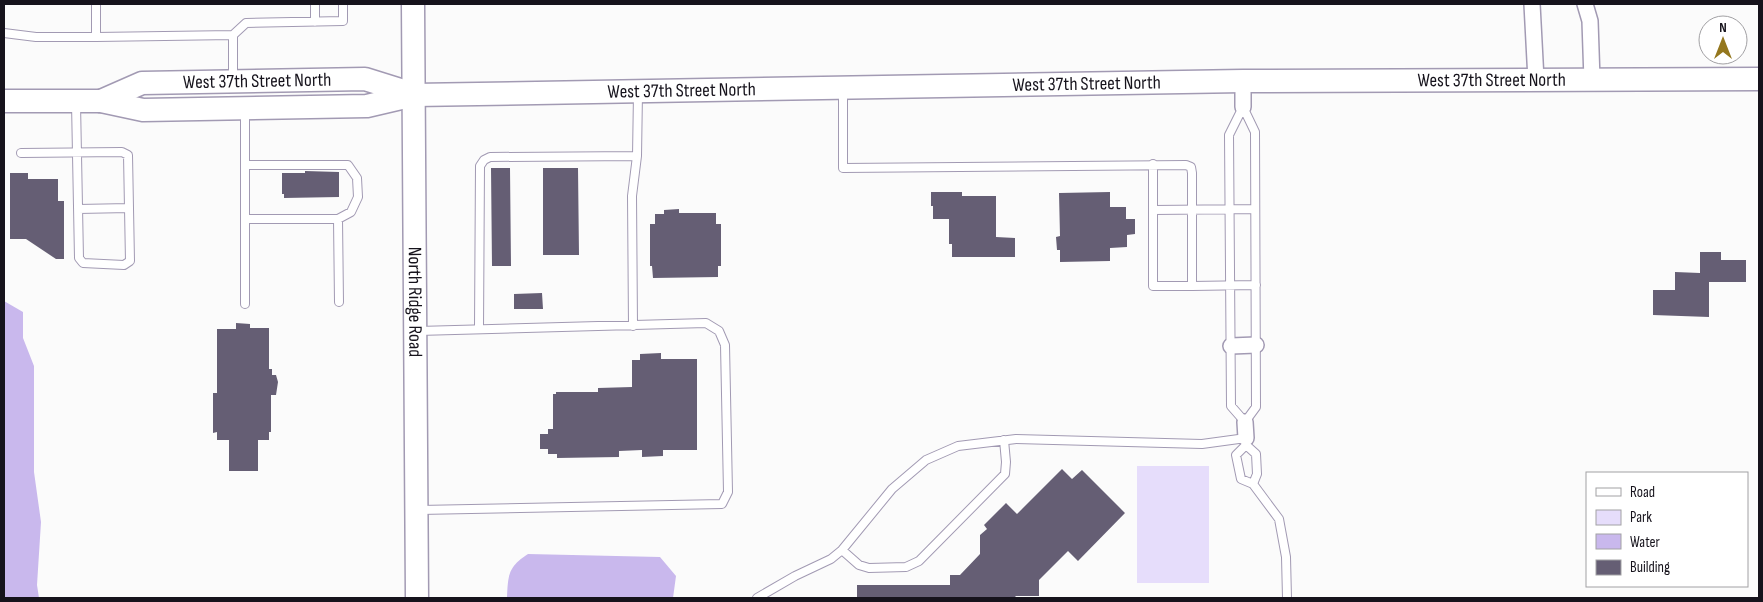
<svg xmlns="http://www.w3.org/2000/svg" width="1763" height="602" font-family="'Sofia Sans Condensed',sans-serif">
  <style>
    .green { fill: #e6ddfb }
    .water { fill: #c9b8ed }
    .building { fill: #655e74 }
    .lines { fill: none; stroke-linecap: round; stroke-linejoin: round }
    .lane-casing { stroke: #a29ab3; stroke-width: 10 }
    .street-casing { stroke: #a29ab3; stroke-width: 18 }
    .secondary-casing { stroke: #a29ab3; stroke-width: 25 }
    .lane { stroke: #fff; stroke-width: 8 }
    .street { stroke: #fff; stroke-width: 15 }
    .secondary { stroke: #fff; stroke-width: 22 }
    .labels { text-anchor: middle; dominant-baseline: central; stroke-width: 5; stroke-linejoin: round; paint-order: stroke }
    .street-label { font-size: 19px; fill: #16131c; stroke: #fff }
  </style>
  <rect width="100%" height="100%" fill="#fbfbfb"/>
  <path class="green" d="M1137,466h72v117h-72z"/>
  <path class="water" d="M4,301l19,11v26l11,28v106l7,50 -4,63 2,13h-35z
    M528,554l132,3 16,19 -3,22h-166c1,-23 1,-31 21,-44z"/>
  <path class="building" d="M491,168h19l1,98h-19z
    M543,168h35l1,87h-36z
    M305,171l34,1v25l-55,1v-4h-2v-21h23z
    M10,173h18v6h30v22h6v58h-8l-30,-20h-16z
    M931,192h31v4h34v41l19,1v19h-63v-13h-3v-25h-16v-13h-2z
    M1110,192v15h16v12h9v15l-8,1v12l-17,1v13l-50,1v-12h-3l-1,-13 4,-1 -1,-43z
    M679,209v4h37v11h5v42h-3v11l-65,1 -1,-12h-2v-42h5v-10h9v-4z
    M1700,252h21v8h25v22h-37v35l-56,-2v-25h22v-18l25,1z
    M542,293l1,16h-29v-15z
    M236,323l14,1v4h19v41h3v6h4l2,7 -2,13h-5v37h-2v8h-11v31h-29v-31h-12v-8l-4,1v-40h4v-64h19z
    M661,353v6h36v91h-34v6l-21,1v-7l-23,1v6l-62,1v-4h-9v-5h-8v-15h8v-5h5v-35h3v-2h42v-4l34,-1v-27h8v-6z
    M1062,469l10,10 10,-9 43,43 -47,48 -10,-10 -29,29v16h-24l2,2h-160v-13h93v-10h10l20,-21v-19l7,-6 -3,-4 22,-22 11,11z"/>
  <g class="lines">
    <g class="lane-casing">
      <path id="lane" d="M96,4v33l137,-2 13,-12 97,-2v-17
        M315,4v18
        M4,33l32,4h60
        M233,35v44
        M843,89v79l343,-3 5,2 1,6v113l64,-1
        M1243,107l12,25 1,275 -11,15 -14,-16 -2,-271z
        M21,153l101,-1 6,3 2,106 -6,4 -41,-2 -4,-5 -3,-155
        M1153,164v46l102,-1
        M245,165h103l9,13 1,19 -7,15 -13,7
        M78,209l51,-1
        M1153,210v76h39
        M245,219h93l1,83
        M245,304v-194
        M633,326l-1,-130 5,-40 1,-63
        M479,329l1,-163 4,-6 6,-3 147,-1
        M418,331l288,-8 13,8 6,14 3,147 -6,12 -303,6
        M1246,445l10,9 1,20 -4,10
        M842,550l17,15 10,3 37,-1 13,-6 86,-87 1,-12 -2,-22
        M757,598l38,-22 36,-17 11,-9 50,-61 34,-29 32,-14 58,-7 186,5 44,-6v7l-10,10 5,24 12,5 26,35 7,38 1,41"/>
    </g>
    <g class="street-casing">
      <path id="street" d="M1532,4l4,76
        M1585,4l5,17 2,59
        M1243,81v26
        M1231,346l25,-1
        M1245,422l1,16"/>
    </g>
    <g class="secondary-casing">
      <g id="secondary">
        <path id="s1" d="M413,4l4,594"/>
        <path id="s2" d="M4,101h97l42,9 224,-4 47,-11 829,-14 516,-2"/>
        <path id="s3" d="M101,101l41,-18 223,-4 48,15"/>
      </g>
    </g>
    <use href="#lane" class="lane"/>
    <use href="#street" class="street"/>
    <use href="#secondary" class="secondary"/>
  </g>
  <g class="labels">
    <g class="street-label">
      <text stroke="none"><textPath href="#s2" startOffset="1490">West 37th Street North</textPath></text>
      <text stroke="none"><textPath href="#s3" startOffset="160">West 37th Street North</textPath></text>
      <text stroke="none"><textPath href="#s2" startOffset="1085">West 37th Street North</textPath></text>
      <text stroke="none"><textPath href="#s2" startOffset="680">West 37th Street North</textPath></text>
      <text stroke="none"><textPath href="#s1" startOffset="298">North Ridge Road</textPath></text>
    </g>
  </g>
  <rect width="1763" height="602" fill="none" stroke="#16131c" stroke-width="10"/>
  <rect x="1586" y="472" width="162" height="115" fill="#ffffff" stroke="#a2a1a4"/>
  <rect x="1596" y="488" width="25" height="8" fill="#ffffff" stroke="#a2a1a4"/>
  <text x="1630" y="497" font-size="15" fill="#16131c">Road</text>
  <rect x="1596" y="510" width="25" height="15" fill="#e6ddfb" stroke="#a2a1a4"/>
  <text x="1630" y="522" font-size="15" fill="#16131c">Park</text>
  <rect x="1596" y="534" width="25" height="15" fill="#c9b8ed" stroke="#a2a1a4"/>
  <text x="1630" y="547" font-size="15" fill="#16131c">Water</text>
  <rect x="1596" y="560" width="25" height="15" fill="#655e74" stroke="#a2a1a4"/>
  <text x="1630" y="572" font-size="15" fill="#16131c">Building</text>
  <g transform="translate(1723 40)"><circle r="24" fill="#ffffff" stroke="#a2a1a4"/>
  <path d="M0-4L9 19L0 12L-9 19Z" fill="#94771e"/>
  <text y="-8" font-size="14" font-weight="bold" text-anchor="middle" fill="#16131c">N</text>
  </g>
</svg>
